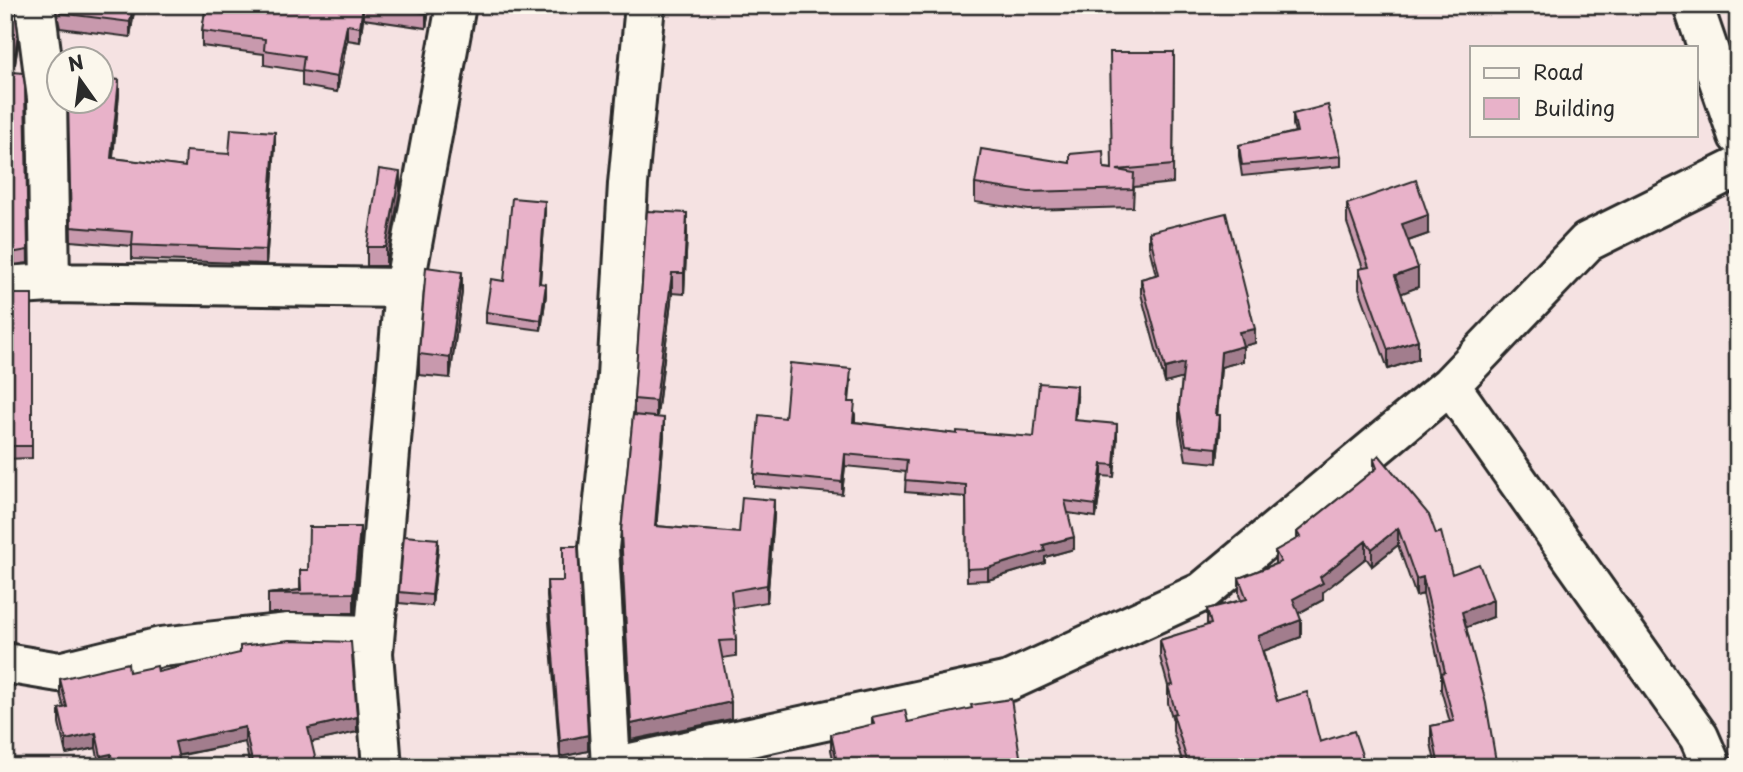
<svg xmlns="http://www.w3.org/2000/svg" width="1743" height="772" font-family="'Playpen Sans',sans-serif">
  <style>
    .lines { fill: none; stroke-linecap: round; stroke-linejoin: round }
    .street-casing { stroke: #2b2b2b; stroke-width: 44 }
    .secondary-casing { stroke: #2b2b2b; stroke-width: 44 }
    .street { stroke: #fbf7ec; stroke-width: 38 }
    .secondary { stroke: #fbf7ec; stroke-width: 38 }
    .wall { fill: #c899ad; stroke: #2b2b2b; stroke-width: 2 }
    .shaded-wall { fill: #a27d8d; stroke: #2b2b2b; stroke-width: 2 }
    .building { fill: #e8b2c9; stroke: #2b2b2b; stroke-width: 2 }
  </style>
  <rect width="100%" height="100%" fill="#f5e2e2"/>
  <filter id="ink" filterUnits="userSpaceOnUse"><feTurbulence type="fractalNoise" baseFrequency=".0143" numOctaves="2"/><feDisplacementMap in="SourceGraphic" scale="14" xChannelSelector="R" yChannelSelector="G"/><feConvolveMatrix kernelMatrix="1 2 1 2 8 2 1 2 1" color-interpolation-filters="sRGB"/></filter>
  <g filter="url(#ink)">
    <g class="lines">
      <g class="street-casing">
        <path id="street" d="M35,5l12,93 3,185 354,5
          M1693,5l45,131
          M5,286l45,-3
          M5,663l54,9 102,-25 128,-14 85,2
          M382,767l-9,-114 31,-365 52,-283
          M611,767l-12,-219 18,-172 11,-192 17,-179"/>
      </g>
      <g class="secondary-casing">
        <path id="secondary" d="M612,767l397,-86 193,-89 248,-207
          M1712,767l-13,-30 -249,-352 137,-143 151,-75"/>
      </g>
      <use href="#street" class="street"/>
      <use href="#secondary" class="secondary"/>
    </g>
    <path class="wall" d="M5,5l13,39 -3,20 -10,-1z
      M55,5h80l-5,32 -70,-9z
      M206,5h224l-4,23 -63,-9 -3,23 -13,-2 -10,52 -35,-6v-15l-38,-6v-11l-62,-8v-15z
      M1174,52l-1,131 -39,4 -1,20 -104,3 -54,-8v-18l129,-16 8,1z
      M25,87l3,176 -23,3v-98z
      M119,94l-6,64 72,9 44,-13 46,-8 -9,118 -134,-5v-13l-61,-5 -3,-139z
      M1293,114l48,42v10l-99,10 -3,-20v-11l56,-13 -2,-7z
      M400,191l-14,75h-19v-19z
      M1347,204l81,30 -20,7 10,46 -17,6 17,66 -30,10 -29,-81v-19l4,-1 -16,-45z
      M647,211l40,23 -3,60 -12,-1 -15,124 7,18 -8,91 83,7 35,-17 -7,86 -35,6 4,32v16l-14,2 9,61 -100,21 -10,-208 13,-116v-17z
      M545,212l-5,71 6,12 -5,35 -55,-7v-11z
      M1149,232l106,111 -12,3v15l-22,6 -4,48 3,15 -3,33 -31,-3 -7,-38v-15l3,-29 -17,5 -24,-89v-15l15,-4 -7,-28z
      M462,292l-12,86 -31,-3v-21z
      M5,294h27v164l-27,1z
      M851,381l-2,21 6,12v8l102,12 77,3 43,-39 -2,22 42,16 -3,41 -12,-1 -6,41 -28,-4 6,36 -29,8v6l-57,17 -21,1 -1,-84 -61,-5 1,-20 -61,-6 -3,28 -88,-8v-12l31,-56z
      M1374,460l78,114 41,43 -27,10 31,140h-61l-5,-24v-17l19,-4 -9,-32v-17l-18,-79 -7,2 -18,-51 -26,21 -6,-8 -43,34v8l-24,13 2,24 -38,14 14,50 43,41 46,25h-182l-11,-36v-10l-5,-18v-17l-8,-29v-17l47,-14v-17l34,-9 -2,-5v-17l36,-14v-13l22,-12v-7l77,-62z
      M360,546l-6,67h-86v-19l32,-4v-20h8z
      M438,550l-6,56 -33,-3v-11z
      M547,581l41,170 -28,6 -13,-160z
      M129,672h29l199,60 -46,10 5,25h-66l-5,-25 -67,14 3,11h-81l-4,-19 -30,6 -7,-31v-14l5,-1 -4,-15v-14z
      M872,717l36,5 112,45h-185l-4,-17v-16l41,-9z"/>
    <path class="shaded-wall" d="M133,5h2l-5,32v-15z
      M363,5v14l-3,23v-15z
      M428,5h2l-4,23v-15z
      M347,25v15l-10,52v-15z
      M18,33v11l-3,20v-11z
      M119,80v14l-8,78v-14z
      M275,132v14l-9,118v-14z
      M400,172v19l-14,75v-19z
      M545,201v11l-6,82v-11z
      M687,213v21l-3,60v-21z
      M1428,215v19l-26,9v-19z
      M1418,268v19l-23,9v-20z
      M462,272v20l-12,86v-20z
      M672,273v20l-16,129v-21z
      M546,284v11l-5,35v-10z
      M1255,329v14l-16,4v-15z
      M1418,340v19l-30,10v-19z
      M1243,346v15l-22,6 -5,63v-15l5,-63z
      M1184,363v15l-19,5v-15z
      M1077,386v12l-3,34v-12z
      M1220,415v15l-3,33v-15z
      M664,418v17l-9,108v-17z
      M1117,424v12l-3,41v-12z
      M845,454v12l-3,28v-12z
      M1102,464v12l-6,41v-12z
      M774,500v16l-7,86v-17z
      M360,527v19l-6,67v-20z
      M1398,528v17l-26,21v-17z
      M1074,537v12l-29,8v6l-57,17v-12l55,-23z
      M438,539v11l-6,56v-11z
      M1366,541v17l-43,34v8l-30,16v-17l27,-22z
      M1423,577v17l-7,2v-17z
      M1493,600v17l-31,12v-17z
      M1301,620v17l-43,16v-17z
      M731,702v17l-100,21v-16z
      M357,717v15l-49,11v-15z
      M245,727v15l-70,14v-14z
      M96,733v15l-30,6v-14z
      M588,735v16l-28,6v-16z
      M111,754v13h-10v-11z
      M316,761v6h-26z"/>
    <path class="building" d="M5,5h9l4,28 -3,20 -10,-1z
      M59,5h74l-3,17 -70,-9z
      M206,5h157l-3,22 -13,-2 -10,52 -35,-6 2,-15 -40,-6 1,-11 -63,-8z
      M375,5h53l-2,8z
      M1110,52h64l-1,113 -56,5 17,3 -1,16 -104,3 -54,-8 6,-35 89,14v-9l33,-3 1,17 8,1z
      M13,72l10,1 2,14 3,163 -23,4v-86z
      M102,78l17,2 -8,78 74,9 1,-16 43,3 2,-25 44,3 -9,118 -134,-5 1,-13 -62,-5 -3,-125h34z
      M1328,105l13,51 -99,9 -3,-20 58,-13 -4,-18z
      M379,169l21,3 -14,75h-19z
      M1416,180l12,35 -26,9 16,44 -23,8 23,64 -30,10 -29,-81 10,-2 -22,-63z
      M512,198l33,3 -6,82 7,1 -5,36 -55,-8 5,-33 13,2z
      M647,211l40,2 -3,60h-12l-16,128 -22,-2z
      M1226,213l29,116 -16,3 4,14 -22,6 -5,63h4l-3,33 -31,-3 -7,-38 5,-44 -19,5 -24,-89 18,-5 -10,-42z
      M426,267l36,5 -12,86 -31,-4z
      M5,294h27v152h-27z
      M790,363l61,6 -3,33h7l-2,20 104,12v-3l77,6 5,-54 38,3 -3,34 43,4 -3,41 -12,-1 -6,41 -31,-4 9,36 -31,8 2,6 -57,17 -21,1 -1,-84 -61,-5 2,-20 -62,-6 -3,28 -88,-8 5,-59 26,3z
      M633,415l31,3 -9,108 84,7 3,-36 32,3 -7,85 -36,6 5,49 -17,1 12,61 -100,22 -10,-192z
      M1379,455l50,60 7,19 5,-2 11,42 27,-10 14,36 -31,12 24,91 11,64h-58l-8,-41 23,-5 -13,-48 4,-1 -22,-95 -7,2 -18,-51 -26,21 -6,-8 -46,36 3,6 -30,16 8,21 -43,16 19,65 30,-9 13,50 34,-11 12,36h-177l-16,-53 3,-1 -8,-27 5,-1 -13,-45 51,-16 -4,-15 40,-10 -8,-21 42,-16 -6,-11 25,-14 -3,-5 80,-64 -3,-8z
      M309,527h51l-6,66 -86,1 33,-4 -1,-20h8z
      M404,536l34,3 -6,56 -33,-3z
      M563,546h15l10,189 -28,6 -13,-160h16z
      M290,640l61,2 6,75 -49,11 8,33 -26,6h-37l-8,-40 -70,15 6,25h-68l-2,-13 -10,2 -5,-23 -30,7 -7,-31 8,-2 -7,-28 68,-16 1,9 28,-6 1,6 82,-19v-7z
      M1011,699l9,57v11h-182l-7,-33 43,-10 -2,-7 33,-7 3,12 64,-14 -1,-3z
      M5,724h3l1,39h-4z"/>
  </g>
  <rect width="1743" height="772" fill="none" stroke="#fbf7ec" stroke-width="28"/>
  <rect x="14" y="14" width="1715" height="744" fill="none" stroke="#2b2b2b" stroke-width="2.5" filter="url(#ink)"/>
  <rect x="1470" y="46" width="228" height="91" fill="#fbf7ec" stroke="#a8a59f" stroke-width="2"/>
  <rect x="1484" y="68" width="35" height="10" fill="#fbf7ec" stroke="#a8a59f" stroke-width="2"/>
  <text x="1533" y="80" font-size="21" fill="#2b2b2b">Road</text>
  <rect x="1484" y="98" width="35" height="21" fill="#e8b2c9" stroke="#a8a59f" stroke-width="2"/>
  <text x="1533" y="116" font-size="21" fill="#2b2b2b">Building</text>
  <g transform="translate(80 80) rotate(346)"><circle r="33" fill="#fbf7ec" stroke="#a8a59f" stroke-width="2"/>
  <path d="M0-5L12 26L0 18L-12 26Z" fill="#2b2b2b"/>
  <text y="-10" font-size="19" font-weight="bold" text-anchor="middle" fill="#2b2b2b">N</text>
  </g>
</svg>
